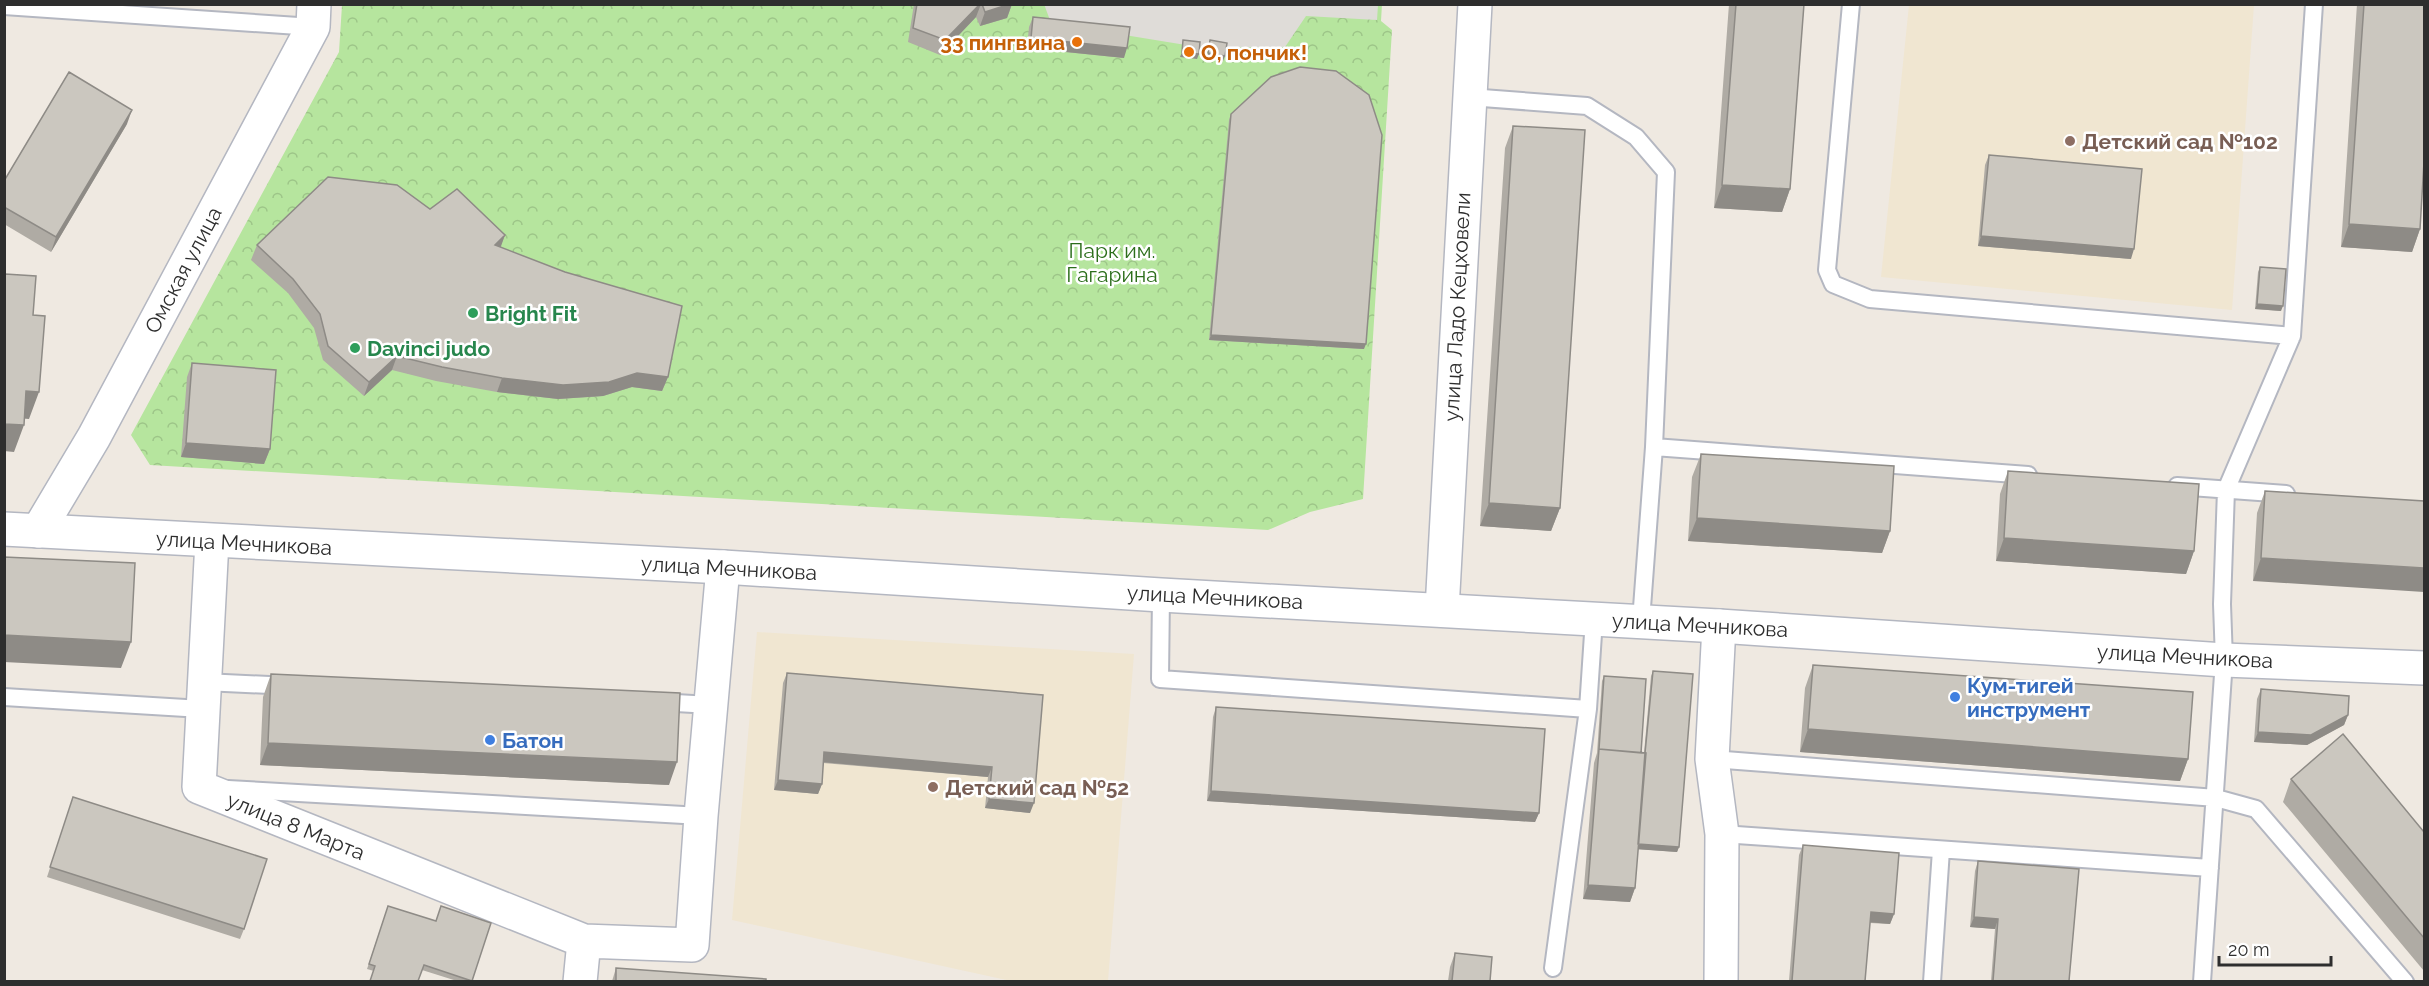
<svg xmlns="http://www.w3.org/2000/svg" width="2429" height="986" font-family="Raleway,sans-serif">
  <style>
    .education { fill: #f0e6d1 }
    .park { fill: url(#park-crowns) }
    .plaza { fill: #dfdcd8 }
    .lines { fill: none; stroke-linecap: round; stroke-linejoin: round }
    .lane-casing { stroke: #b4b7c1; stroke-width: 20 }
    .street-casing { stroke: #b4b7c1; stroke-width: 36 }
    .secondary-casing { stroke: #b4b7c1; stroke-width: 36 }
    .lane { stroke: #fff; stroke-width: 16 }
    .street { stroke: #fff; stroke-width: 33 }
    .secondary { stroke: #fff; stroke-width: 33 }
    .wall { fill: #afaba4 }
    .shaded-wall { fill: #8e8b86 }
    .building { fill: #cbc7bf; stroke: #8e8b86; stroke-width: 1.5 }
    .food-dot { fill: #e8710a; stroke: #fff; stroke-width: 2 }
    .education-dot { fill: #8d6e63; stroke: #fff; stroke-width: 2 }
    .leisure-dot { fill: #2e9e5b; stroke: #fff; stroke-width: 2 }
    .shop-dot { fill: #3f7fe0; stroke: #fff; stroke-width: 2 }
    .labels { text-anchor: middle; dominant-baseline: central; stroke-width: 5; stroke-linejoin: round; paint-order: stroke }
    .food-label { font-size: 21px; font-weight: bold; fill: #c56008; stroke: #fff; text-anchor: end }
    .education-label { font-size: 21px; font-weight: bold; fill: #785e54; stroke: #fff; text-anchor: start }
    .park-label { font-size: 21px; fill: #2c6e1b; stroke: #fff }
    .street-label { font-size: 21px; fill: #2e2e2e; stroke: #fff }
    .leisure-label { font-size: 21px; font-weight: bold; fill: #27864d; stroke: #fff; text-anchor: start }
    .shop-label { font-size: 21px; font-weight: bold; fill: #366cbe; stroke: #fff; text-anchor: start }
  </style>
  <defs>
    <pattern id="park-crowns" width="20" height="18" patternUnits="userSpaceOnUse" patternTransform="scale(1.5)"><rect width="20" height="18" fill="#b6e59e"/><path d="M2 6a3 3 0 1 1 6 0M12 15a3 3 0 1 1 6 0" fill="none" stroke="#9dc588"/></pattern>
  </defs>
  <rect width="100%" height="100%" fill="#efe9e1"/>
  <path class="education" d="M1909,5h345l-22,305 -351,-33z
    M757,632l377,22 -26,327h-97l-279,-61z"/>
  <path class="park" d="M1382,4l-1,17 11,9 -29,469 -53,13 -42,18 -1118,-65 -19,-30 208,-383 3,-47z"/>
  <path class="plaza" d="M1044,4l334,1 -1,15 -71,-4 -21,31h-87l-147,-24z"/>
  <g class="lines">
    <g class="lane-casing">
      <path id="lane" d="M1851,4l-24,266 6,14 37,15 422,37
        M4,6l309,21
        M1469,97l118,9 49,31 30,35 -12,275 374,28
        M2177,486l109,8
        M1161,595l-1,84 428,30
        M1641,621l13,-174
        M204,682l86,4
        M4,697l198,12
        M658,702l53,3
        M1712,759l504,39 40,11 149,173
        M228,789l473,27
        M1722,834l488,34
        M1553,968l35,-259 6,-90
        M1932,982l9,-132
        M2202,982l22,-322 -2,-56 4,-114 66,-154 22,-332"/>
    </g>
    <g class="street-casing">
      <path id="street" d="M38,531l56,-94 219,-410 1,-23
        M212,541l-13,246 385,154 -4,41
        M1442,610l33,-606
        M1719,626l-7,133 10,75 -1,148
        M584,941l108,4 9,-129 22,-249"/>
    </g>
    <g class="secondary-casing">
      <path id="secondary" d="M4,529l719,38 438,28 558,31 505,34 200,8"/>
    </g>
    <use href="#lane" class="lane"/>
    <use href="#street" class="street"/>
    <use href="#secondary" class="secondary"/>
  </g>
  <path class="wall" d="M914,4h98l-5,14 -27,8 -4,-9 -36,38 -32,-13z
    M1729,4h75l-14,185 -8,23 -68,-4z
    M2357,4h67l-4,225 -8,23 -71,-5z
    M1033,17l91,41 -97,-10 2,-21z
    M1231,114l133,235 -155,-9 20,-220z
    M127,124l-76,128 -47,-28v-43z
    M1513,126l47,382 -9,23 -71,-5 25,-378z
    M1989,155l142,104 -153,-13 7,-81z
    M430,209l75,26 -5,12 168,130 -6,14 -30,-4 -29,9 -45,3 -61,-7 -61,-11 -44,-11 -28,26 -41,-36 -9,-32 -26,-35 -37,-33 6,-15z
    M2260,267l21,44 -26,-2 3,-37z
    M192,363l78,86 -6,15 -83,-7 6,-80z
    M1701,454l189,77 -8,22 -194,-12 4,-64z
    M2008,471l186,80 -8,23 -190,-13 4,-67z
    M2265,491l159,10 -171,80 4,-68z
    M1813,665l375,94 -8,22 -380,-29 5,-64z
    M1653,671l26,176 -2,5 -39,-3 -3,39 -5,14 -47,-3 11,-136 3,-10 5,-72 2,-5 37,77h3l7,-77z
    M787,673l256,22 -13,118 -45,-5 3,-31 -165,-14 -1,21 -4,10 -44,-4 9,-107z
    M271,674l398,111 -409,-20 3,-68z
    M2261,689l87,26 -4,10 -37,20 -53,-3 3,-43z
    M1216,707l323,106 -4,9 -328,-21 6,-84z
    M2291,779l133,53v139l-141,-169z
    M70,807l174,122 -4,10 -193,-62z
    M1803,845l91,69 -4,10 -20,-1 -5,58h-76l10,-126z
    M1978,861l91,120h-78l4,-52 -25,-2 5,-56z
    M388,906l48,15 55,2 -19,58h-15l-35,-11 -48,1 -7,-2z
    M1455,953l35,28h-42l2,-14z
    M616,968l150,13h-154l1,-3z"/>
  <path class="shaded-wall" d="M980,4h1l-5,13 -36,38 5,-15z
    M1010,4h2l-5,14 -27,8 5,-14z
    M1031,38l96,10 -3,10 -97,-10z
    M1182,52l17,2 -2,5 -17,-2z
    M1208,53l17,3 -2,5 -17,-3z
    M132,110l-5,14 -76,128 5,-15z
    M1722,185l68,4 -8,23 -68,-4z
    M2349,224l71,5 -8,23 -71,-5z
    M505,235l-5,14 -5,-4z
    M1981,236l153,13 -3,10 -153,-13z
    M2257,304l26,2 -2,5 -26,-2z
    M1211,335l155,9 -2,5 -155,-9z
    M397,356l-5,14 -28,26 5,-14z
    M637,373l31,4 -6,14 -30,-4 -29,9 -45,3 -61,-7 5,-14z
    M26,391l13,1 -10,27 -12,-1z
    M4,424l20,1 -10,27 -10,-1z
    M186,443l84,6 -6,15 -83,-7z
    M1489,503l71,5 -9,23 -71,-5z
    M1697,518l193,13 -8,22 -194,-12z
    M2004,538l190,13 -8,23 -190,-13z
    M2261,558l163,10v24l-171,-11z
    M4,635l127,7 -10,26 -117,-6z
    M2348,715l-4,10 -37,20 -53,-3 4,-10z
    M1808,729l380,30 -8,22 -380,-29z
    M268,743l409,19 -8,23 -409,-20z
    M824,752l168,15 -4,10 -167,-15z
    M778,780l44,4 -4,10 -44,-4z
    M1211,791l328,22 -4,9 -328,-21z
    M989,799l45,4 -4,10 -45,-5z
    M1636,844l43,3 -2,5 -43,-3z
    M1588,885l47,3 -5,14 -47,-3z
    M1871,912l23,2 -4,10 -23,-2z
    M1974,917l24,2 -3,10 -25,-2z"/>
  <path class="building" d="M917,4h63l-35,36 -32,-12z
    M982,4h28l-25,8z
    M1736,4h68l-14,185 -68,-4z
    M2364,4h60v158l-4,67 -71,-5z
    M1033,17l97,10 -3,21 -96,-10z
    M1183,40l17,2 -1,12 -17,-2z
    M1210,40l17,3 -2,13 -17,-3z
    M1300,67l36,4 33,24 13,40 -16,209 -155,-9 20,-221 40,-37z
    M69,72l63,38 -76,127 -52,-30v-26z
    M1513,126l72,4 -25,378 -71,-5z
    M1989,155l153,14 -8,80 -153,-13z
    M328,177l69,8 33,24 27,-20 48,46 -10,10 70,27 117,34 -14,71 -31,-4 -28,9 -46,3 -61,-7 -60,-11 -45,-11 -28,26 -41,-36 -8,-32 -27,-35 -36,-34z
    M2260,267l26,2 -3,37 -26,-2z
    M5,274l31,2 -3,39 12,1 -6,76 -13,-1 -2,34 -20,-1z
    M192,363l84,7 -6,79 -84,-6z
    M1701,454l193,12 -4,65 -193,-13z
    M2008,471l191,13 -5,67 -190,-13z
    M2265,491l159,10v67l-163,-10z
    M4,557l131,6 -4,79 -127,-7z
    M1813,665l380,27 -5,67 -380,-30z
    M1653,671l40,3 -14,173 -41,-3 7,-91z
    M787,673l256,22 -9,108 -45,-4 3,-32 -168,-15 -2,32 -44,-4z
    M271,674l409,19 -3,69 -409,-19z
    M1604,676l42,3 -5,74 -42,-4z
    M2261,689l88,7 -1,19 -37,20 -53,-3z
    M1216,707l329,22 -6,84 -328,-22z
    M2343,734l81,98v106l-133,-159z
    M1599,749l47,4 -11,135 -47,-3z
    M73,797l194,62 -23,70 -194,-62z
    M1803,845l96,8 -5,61 -23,-2 -6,69h-73z
    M1978,861l101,8 -10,112h-76l5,-62 -24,-2z
    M388,906l48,15 5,-15 50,17 -19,58 -48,-16 -6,16h-48l5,-15 -6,-2z
    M1455,953l37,4 -2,24h-38z
    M616,968l150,11v2h-150z"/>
  <g class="food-dot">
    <circle cx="1077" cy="42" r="6"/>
    <circle cx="1189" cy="52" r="6"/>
  </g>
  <g class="education-dot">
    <circle cx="2070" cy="141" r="6"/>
    <circle cx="933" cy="787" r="6"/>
  </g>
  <g class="leisure-dot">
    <circle cx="473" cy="313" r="6"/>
    <circle cx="355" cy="348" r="6"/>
  </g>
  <g class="shop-dot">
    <circle cx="1955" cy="697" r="6"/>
    <circle cx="490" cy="740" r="6"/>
  </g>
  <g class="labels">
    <g class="food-label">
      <text x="1065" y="42">33 пингвина</text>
      <text x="1201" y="52" text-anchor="start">О, пончик!</text>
    </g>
    <g class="education-label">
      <text x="2082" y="141">Детский сад №102</text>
      <text x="945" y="787">Детский сад №52</text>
    </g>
    <g class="park-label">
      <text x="1112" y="250">Парк им.<tspan x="1112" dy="24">Гагарина</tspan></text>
    </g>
    <g class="street-label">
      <text transform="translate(183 270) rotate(-62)">Омская улица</text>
      <text transform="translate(1457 307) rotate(-87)">улица Ладо Кецховели</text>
      <text transform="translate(244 543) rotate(3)">улица Мечникова</text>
      <text transform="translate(729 568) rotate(3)">улица Мечникова</text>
      <text transform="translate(1215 597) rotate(3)">улица Мечникова</text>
      <text transform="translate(1700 625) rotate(3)">улица Мечникова</text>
      <text transform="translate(2185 656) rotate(3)">улица Мечникова</text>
      <text transform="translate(296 826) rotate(22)">улица 8 Марта</text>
    </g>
    <g class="leisure-label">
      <text x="485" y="313">Bright Fit</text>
      <text x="367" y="348">Davinci judo</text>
    </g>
    <g class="shop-label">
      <text x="1967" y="685">Кум-тигей<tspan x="1967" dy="24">инструмент</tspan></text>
      <text x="502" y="740">Батон</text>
    </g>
  </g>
  <rect width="2429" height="986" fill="none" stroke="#2e2e2e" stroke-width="12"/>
  <path d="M2219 956v9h112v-9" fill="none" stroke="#2e2e2e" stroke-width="3"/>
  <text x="2228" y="956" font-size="18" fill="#2e2e2e" stroke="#ffffff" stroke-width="4.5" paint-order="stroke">20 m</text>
</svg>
